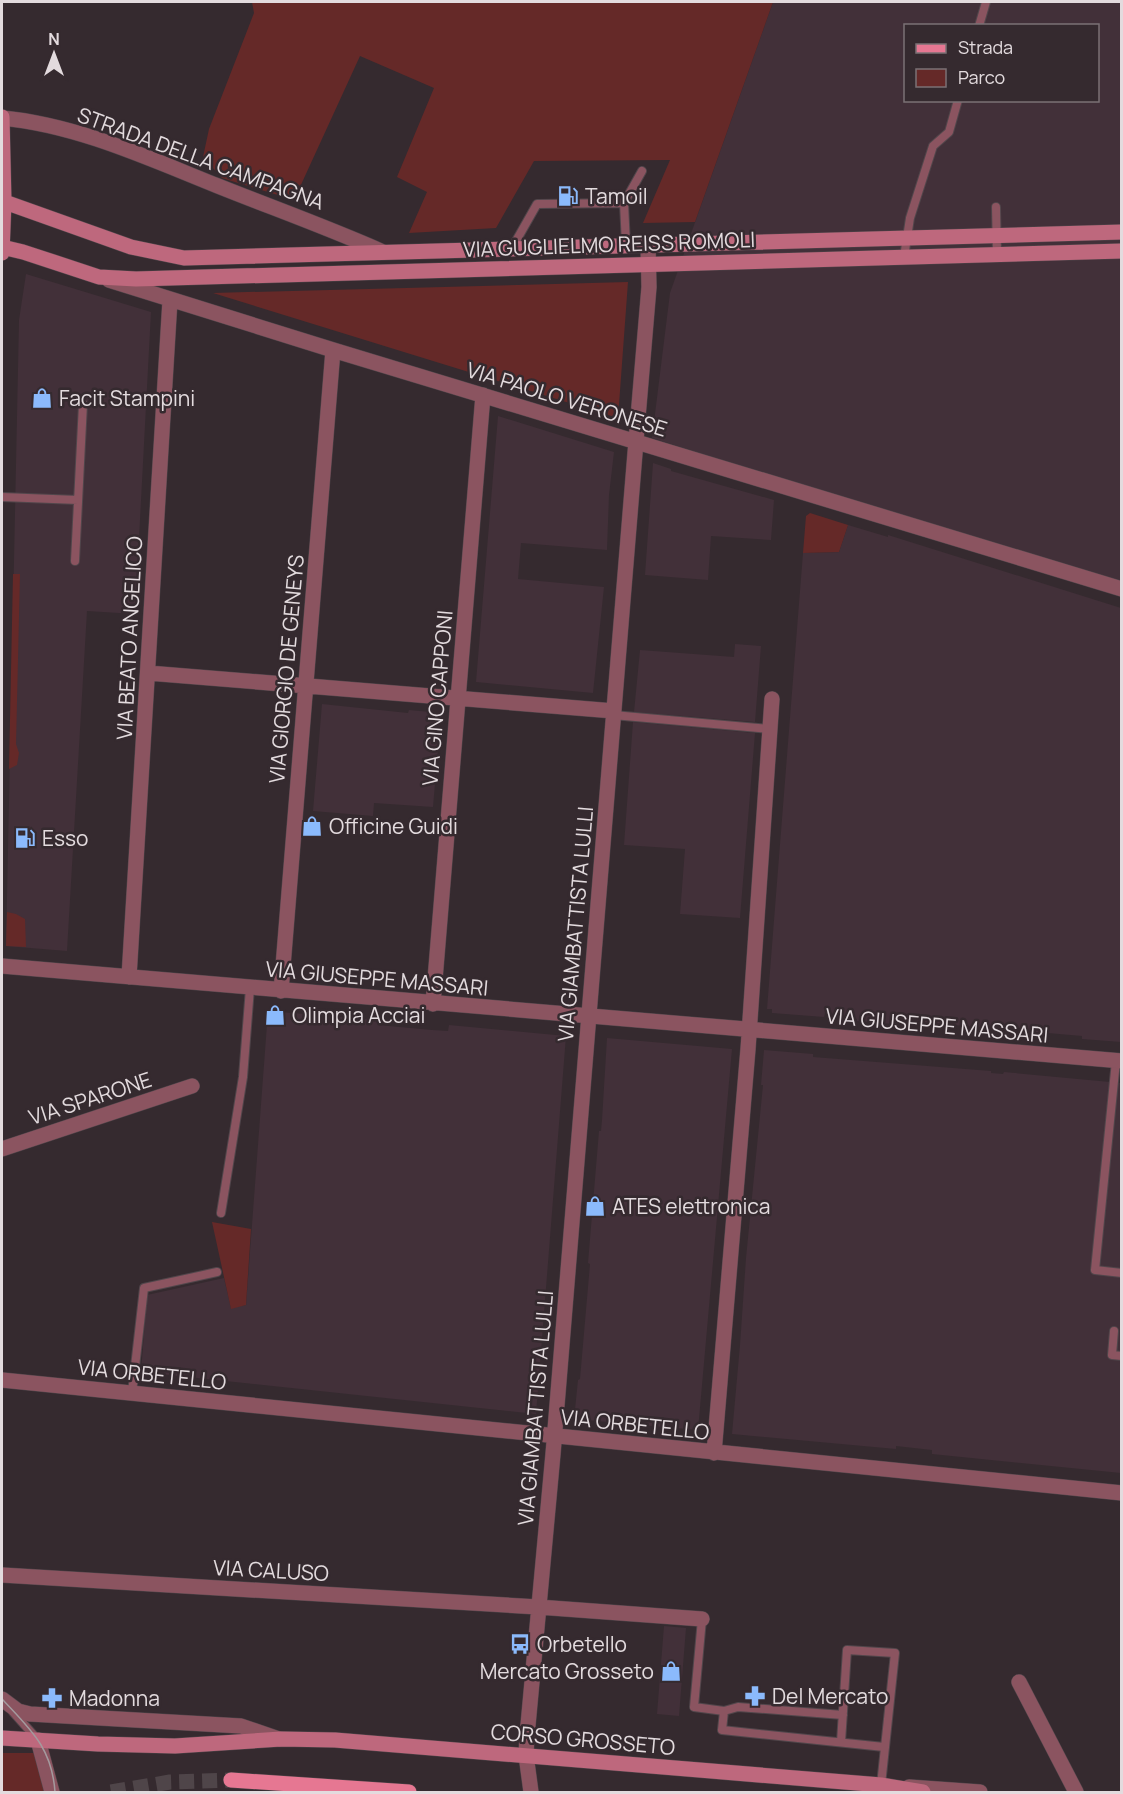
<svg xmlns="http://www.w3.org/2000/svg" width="1123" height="1794" font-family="Manrope,sans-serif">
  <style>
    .built { fill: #423039; fill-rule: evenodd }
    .green { fill: #652928 }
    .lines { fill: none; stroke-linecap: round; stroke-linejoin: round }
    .primary-tunnel { stroke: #4f4549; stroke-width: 15; stroke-dasharray: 15 8; stroke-linecap: butt }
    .lane-casing { stroke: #51464b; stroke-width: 10 }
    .street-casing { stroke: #51464b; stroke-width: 16 }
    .secondary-casing { stroke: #51464b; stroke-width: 16 }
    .primary-casing { stroke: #51464b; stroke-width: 16 }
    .lane { stroke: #8b5460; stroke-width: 8 }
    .street { stroke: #8b5460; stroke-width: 15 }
    .secondary { stroke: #be687d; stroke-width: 15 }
    .primary { stroke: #e67792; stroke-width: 15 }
    .tram { stroke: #a49a9e; stroke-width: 1.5 }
    .labels { text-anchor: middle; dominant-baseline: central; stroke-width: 5; stroke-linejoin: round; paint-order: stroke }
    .street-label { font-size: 21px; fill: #e3dbde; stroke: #352a2f }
    .poi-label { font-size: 21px; fill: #e3dbde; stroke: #352a2f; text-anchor: start }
  </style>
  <rect width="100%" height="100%" fill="#352a2f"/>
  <path class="built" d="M773,2h348v587l-469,-151 18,-145zM906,26h192v74h-192z
    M26,274l125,38 -16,302 -48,-3 -20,340 -61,-5 13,-626z
    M498,416l116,36 -5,43 -2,55 -86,-7 -3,36 86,8 -11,106 -117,-11z
    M653,463l18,6v2l103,29 -3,40 -60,-4 -3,44 -63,-5z
    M848,525l40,12v-2l233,73v434l-39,-3v-3l-164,-14 -12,-1 -1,4 -48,-4v-2l-14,-1v-3l-18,-2 -1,4 -52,-4v-4h-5l36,-456 36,-1z
    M735,644l26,2 -6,76 -121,-10 6,-62 94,7z
    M322,704l86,9 1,-3 32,3 -8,94 -59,-4 -1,13 -60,-5z
    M633,722l122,11 -15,185 -60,-4 5,-65 -61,-4z
    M268,1011l109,9 1,5 54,5 16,1 1,-6 117,11 -30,378 -395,-42 6,-77 77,-17 7,30 15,-3z
    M607,1038l125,11 -34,381 -124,-11 4,-39 2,-1 10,-115 -2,-1 11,-132h2l1,-11z
    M764,1050l49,4v3l178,14v2l12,1 1,-2 117,11v390l-189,-19v-4l-36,-4v3l-164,-15 8,-89 6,-87 17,-173h-2z
    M664,1626l22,2 -7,88 -22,-2z"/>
  <path class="green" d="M252,2h521l-78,220 -52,1 27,-63 -136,1 -38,67 -87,5 18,-41 -30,-15 37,-89 -74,-32 -66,144 -72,-22 -19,-21 6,-28 45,-116z
    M628,282l-10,136 -405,-125z
    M810,513l38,12 -9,27 -36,1 3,-37z
    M13,574h7l-4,170 3,9 -2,12 -8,4z
    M7,912l9,2 9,5 1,28 -20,-1z
    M212,1222l39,7 -5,76 -15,4z
    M2,1753h34l6,23 2,16h-42z"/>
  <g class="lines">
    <path class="primary-tunnel" d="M111,1792l59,-10 61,-2"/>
    <g class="lane-casing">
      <path id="lane" d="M979,26l7,-24
        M996,207l1,47
        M626,245l-2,-42 18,-32
        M512,248l25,-44 87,-1
        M904,257l6,-39 23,-72 16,-14 9,-32
        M2,497l76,3
        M75,561l8,-157
        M613,715l157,14
        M1116,1061l-21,209 27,3
        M221,1213l22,-136 7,-89
        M1114,1331l-2,24 10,1
        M132,1393l12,-105 73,-16
        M702,1619l-8,88 30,4 14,-4 105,8
        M724,1711l-2,19 162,17
        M13,1712l25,28
        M841,1742l6,-92 48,3 -14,132"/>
    </g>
    <g class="street-casing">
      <path id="street" d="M2,118c75,7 146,40 216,68 55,22 111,42 165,66
        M109,280l224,70 789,239
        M148,673l466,38
        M2,966l1120,95
        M129,977l41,-677
        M281,991l52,-641
        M433,1004l50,-609
        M2,1149l190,-63
        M2,1380l1120,113
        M714,1453l34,-404 24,-350
        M2,1575l536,32 164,12
        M1019,1682l57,110
        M2,1699l16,12 12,3 211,12 38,13
        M38,1740l14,52
        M909,1787l71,5
        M531,1792l-5,-37 1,-19 26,-282 83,-1013 13,-154 -1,-42"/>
    </g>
    <g class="secondary-casing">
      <path id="secondary" d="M2,117l2,85 -2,51
        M2,201l129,46 53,11 938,-26
        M2,247l21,5 76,25 37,2 986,-28
        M2,1738l96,6 77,2 106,-7 54,1 546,45 42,7"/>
    </g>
    <g class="primary-casing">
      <path id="primary" d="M231,1780l178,12"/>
    </g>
    <use href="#lane" class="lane"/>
    <use href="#street" class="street"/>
    <use href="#secondary" class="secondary"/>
    <use href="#primary" class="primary"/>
    <path class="tram" d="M2,1699c29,31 50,49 53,93"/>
  </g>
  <defs>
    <g id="fuel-bare" transform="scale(1.62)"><path d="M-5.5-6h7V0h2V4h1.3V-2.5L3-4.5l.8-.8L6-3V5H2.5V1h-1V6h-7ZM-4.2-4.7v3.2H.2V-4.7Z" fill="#8bbafc" stroke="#352a2f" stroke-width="2.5" paint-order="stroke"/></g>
    <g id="shop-bare" transform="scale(1.62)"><path d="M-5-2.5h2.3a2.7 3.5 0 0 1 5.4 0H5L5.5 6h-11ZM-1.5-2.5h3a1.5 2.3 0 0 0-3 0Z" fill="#8bbafc" stroke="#352a2f" stroke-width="2.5" paint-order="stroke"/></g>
    <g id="bus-bare" transform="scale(1.62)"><path d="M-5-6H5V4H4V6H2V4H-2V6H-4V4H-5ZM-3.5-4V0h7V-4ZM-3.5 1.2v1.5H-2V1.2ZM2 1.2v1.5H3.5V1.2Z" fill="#8bbafc" stroke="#352a2f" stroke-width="2.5" paint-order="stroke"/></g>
    <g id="pharmacy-bare" transform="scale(1.62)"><path d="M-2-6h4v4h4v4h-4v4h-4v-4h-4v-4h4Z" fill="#8bbafc" stroke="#352a2f" stroke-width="2.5" paint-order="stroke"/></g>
  </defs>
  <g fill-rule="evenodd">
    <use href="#fuel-bare" x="568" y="196"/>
    <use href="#shop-bare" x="42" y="398"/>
    <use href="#shop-bare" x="312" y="826"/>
    <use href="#fuel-bare" x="25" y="838"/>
    <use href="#shop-bare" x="275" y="1015"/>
    <use href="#shop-bare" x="595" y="1206"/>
    <use href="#bus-bare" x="520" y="1644"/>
    <use href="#shop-bare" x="671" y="1671"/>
    <use href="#pharmacy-bare" x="755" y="1696"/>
    <use href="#pharmacy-bare" x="52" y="1698"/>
  </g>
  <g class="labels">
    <g class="street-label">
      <text transform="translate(201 158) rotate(20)">STRADA DELLA CAMPAGNA</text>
      <text transform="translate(609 244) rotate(-2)">VIA GUGLIELMO REISS ROMOLI</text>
      <text transform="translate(567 399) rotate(17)">VIA PAOLO VERONESE</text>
      <text transform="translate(129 638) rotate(-87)">VIA BEATO ANGELICO</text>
      <text transform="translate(286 669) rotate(-85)">VIA GIORGIO DE GENEYS</text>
      <text transform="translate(437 698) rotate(-85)">VIA GINO CAPPONI</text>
      <text transform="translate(575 924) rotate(-85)">VIA GIAMBATTISTA LULLI</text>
      <text transform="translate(377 978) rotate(5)">VIA GIUSEPPE MASSARI</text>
      <text transform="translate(937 1025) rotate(5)">VIA GIUSEPPE MASSARI</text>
      <text transform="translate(90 1098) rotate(-18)">VIA SPARONE</text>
      <text transform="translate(152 1374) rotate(6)">VIA ORBETELLO</text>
      <text transform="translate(535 1408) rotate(-85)">VIA GIAMBATTISTA LULLI</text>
      <text transform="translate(635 1424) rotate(6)">VIA ORBETELLO</text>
      <text transform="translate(271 1570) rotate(3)">VIA CALUSO</text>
      <text transform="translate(583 1739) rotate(5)">CORSO GROSSETO</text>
    </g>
    <g class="poi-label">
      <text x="585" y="196">Tamoil</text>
      <text x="59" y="398">Facit Stampini</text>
      <text x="329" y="826">Officine Guidi</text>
      <text x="42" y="838">Esso</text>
      <text x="292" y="1015">Olimpia Acciai</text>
      <text x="612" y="1206">ATES elettronica</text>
      <text x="537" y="1644">Orbetello</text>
      <text x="654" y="1671" text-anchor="end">Mercato Grosseto</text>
      <text x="772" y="1696">Del Mercato</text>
      <text x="69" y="1698">Madonna</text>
    </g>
  </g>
  <rect width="1123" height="1794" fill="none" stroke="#e3dbde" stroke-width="6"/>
  <rect x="904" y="24" width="195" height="78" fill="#352a2f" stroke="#7b7175" stroke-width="1.5"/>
  <rect x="916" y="44" width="30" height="9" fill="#e67792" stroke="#7b7175" stroke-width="1.5"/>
  <text x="958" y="54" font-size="18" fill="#e3dbde">Strada</text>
  <rect x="916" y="69" width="30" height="18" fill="#652928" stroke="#7b7175" stroke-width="1.5"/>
  <text x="958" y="84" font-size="18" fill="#e3dbde">Parco</text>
  <g transform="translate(54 54)" stroke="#352a2f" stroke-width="4.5" paint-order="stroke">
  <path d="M0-4.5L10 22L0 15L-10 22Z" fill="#e3dbde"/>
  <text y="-9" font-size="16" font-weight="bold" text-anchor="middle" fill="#e3dbde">N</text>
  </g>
</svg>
